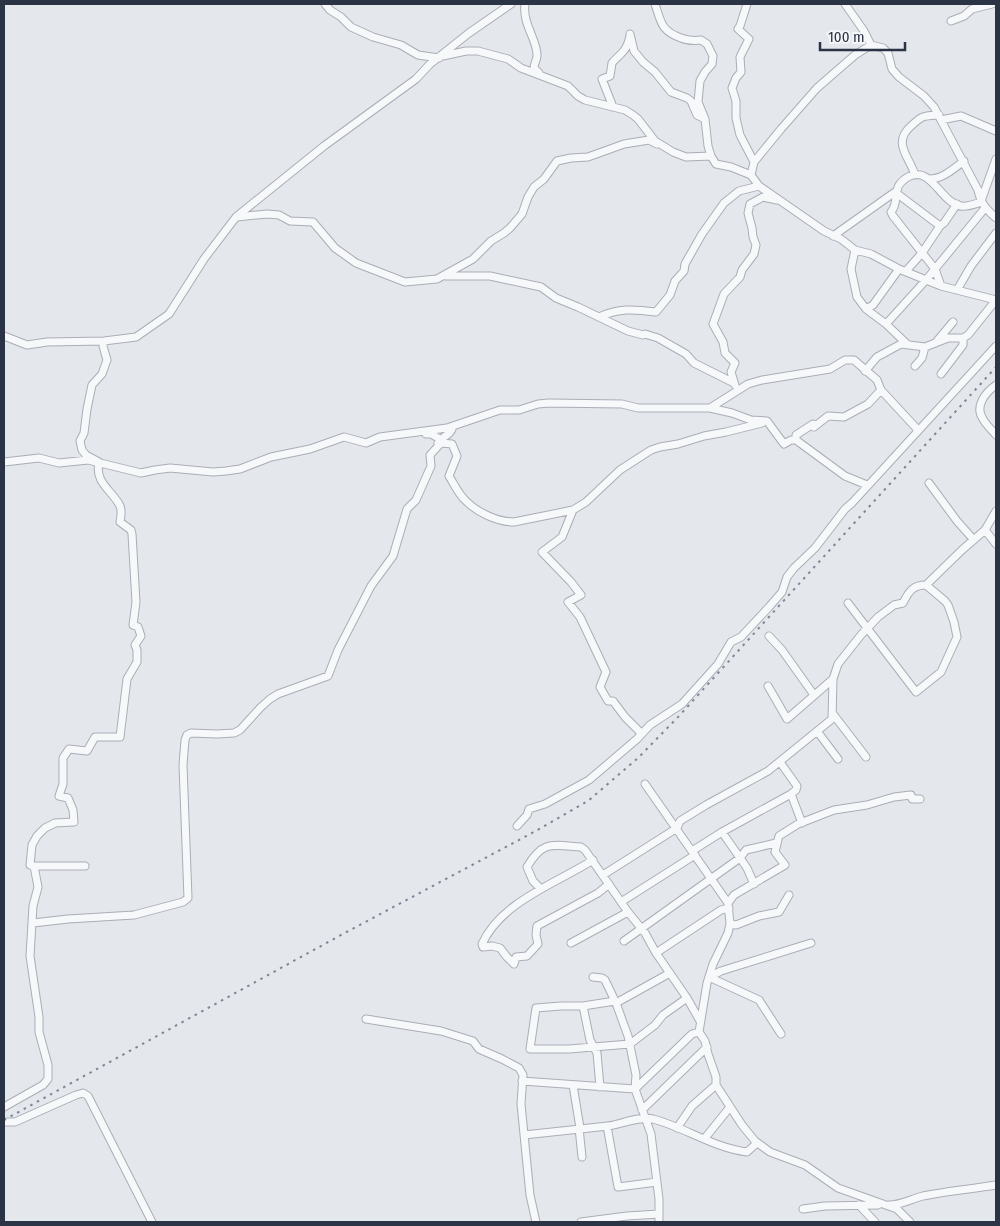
<svg xmlns="http://www.w3.org/2000/svg" width="1000" height="1226" font-family="'Fira Sans Condensed',sans-serif">
  <style>
    .lines { fill: none; stroke-linecap: round; stroke-linejoin: round }
    .minor-casing { stroke: #a9aeb7; stroke-width: 9 }
    .minor { stroke: #f7f8fa; stroke-width: 7 }
    .rail { stroke: #7d8696; stroke-width: 2; stroke-dasharray: 2.5 5; stroke-linecap: butt }
  </style>
  <rect width="100%" height="100%" fill="#e4e7ec"/>
  <g class="lines">
    <g class="minor-casing">
      <path id="minor" d="M325,4l5,6 11,7 10,10 22,10 28,8 17,10 21,3
        M525,4c-3,20 13,37 12,52 0,3 -3,8 -3,12l5,5
        M655,4c6,18 6,27 26,34 7,3 12,3 20,2l6,4 6,12 -1,8 -7,8 -5,9 -2,21 7,17 3,27 3,10
        M747,4l-7,22 -2,3 11,10 -9,18 1,15 -5,6 -4,10 4,13v17l4,17 14,27
        M845,4l19,27 7,14
        M951,21l13,-5 8,-7 20,-5
        M630,34l4,17 9,11 12,10 16,20 16,6 4,3 6,14 8,4
        M443,56l23,-5h12l30,8 13,9 47,18 10,10 7,4 40,10 8,5 5,4 17,22 18,11 13,5 25,-1 5,8 15,3 20,8 8,11 65,45 17,8 14,11 16,4 28,15 42,17 55,14 -28,35 -5,3h-15l-23,9 -24,-3 -24,13 -12,14
        M613,107l-11,-28 8,-3 2,-13c9,-10 15,-12 18,-27
        M941,120l20,-4 35,15
        M751,175l3,-13 27,-33 36,-41 38,-33 16,-10 12,3 5,5 4,16 7,8 25,19 10,11 44,83c3,14 8,19 18,28
        M915,175c-6,-19 -23,-32 -4,-49 12,-11 12,-10 28,-11
        M929,179c14,0 24,-10 35,-18
        M981,201l15,-42
        M237,217l30,-3 12,1 11,6 23,1 22,26 21,15 49,19 32,-3 36,-20 18,-18 13,-8 6,-5 12,-14 6,-17 6,-10 10,-8 13,-18 14,-3 17,-1 36,-13 25,-4 8,4
        M833,236l62,-44 45,34
        M855,250l-4,19 6,28 9,12 20,15 21,20
        M906,271l16,-18 18,-27 4,-3 13,-19
        M446,276h44l51,11 15,11 22,9 50,24 15,4 2,-1 13,4 28,16 8,9 40,20
        M941,286l-6,-17 -42,-53 -2,-4c10,-11 -2,-26 19,-36 22,-9 31,27 51,30 7,1 14,-2 20,-4
        M957,290l14,-24 25,-33
        M866,309l7,-4 26,-36
        M599,317c20,-9 34,-8 57,-5l14,-17 5,-14 9,-10 1,-7 17,-30 22,-31 15,-12 20,-5
        M886,324l40,-44 59,-72
        M4,336l23,9 20,-3 57,-1 32,-4 33,-23 35,-55 32,-42 88,-71 92,-67 14,-15 39,-31 42,-29
        M937,341l16,-19
        M915,366l7,-8 3,-11
        M941,374l22,-29v-7
        M735,385l-4,-13 4,-9 -10,-10 -2,-11 -10,-18 11,-30 16,-17 2,-7 12,-16 2,-9 -3,-8 -1,-9 -4,-15 2,-9 13,-7 14,3
        M996,385c-10,7 -22,21 -13,34 3,6 9,11 13,16
        M881,390l37,40
        M710,408l38,-24 14,-4 68,-11 15,-9h9l23,20 4,10 -13,14 -24,13 -16,-1 -14,11 -1,-3 -17,11v5
        M426,434h5l9,5 1,4 11,1 5,12 -8,20c5,8 9,17 15,23 12,13 33,23 50,23l59,-12
        M438,443c4,-7 13,-7 15,-17
        M4,462l35,-4 20,5 29,-3 53,13 14,-3 15,-2 43,4 13,-1 14,-2 31,-12 39,-8 34,-12 22,6 14,-6 67,-9 53,-18h19l19,-6 11,-1 73,1 16,4h72l22,5 19,7 16,1 17,23 7,-4h5l49,36 22,9
        M929,483l28,38 16,18
        M985,530l11,14
        M848,603l68,89 25,-20 16,-35 -3,-15 -6,-17 -3,-4 -19,-16
        M769,636l13,14 32,45
        M768,686l19,33 46,-40
        M833,714l33,43
        M817,731l21,28
        M641,733l-16,-16 -12,-16h-5l-8,-14 6,-15 -26,-55 -12,-15 13,-7 -10,-13 -29,-30 20,-15 11,-27 13,-8 34,-32 31,-20 9,-3 18,-3 26,-8 22,-4 36,-9
        M780,762l17,24 -1,4 -5,4 11,29
        M645,784l83,119 2,21 -2,9 -15,31 -6,19 -8,49 6,9 3,13 8,23v8l26,40 13,16 15,11 35,13 33,23 59,21 13,13
        M517,826l10,-11 2,-6 16,-5 44,-24 48,-41 13,-14 32,-21 36,-40 13,-22 10,-5 28,-30 13,-15 5,-15 7,-9 21,-20 30,-39 7,-6 144,-157
        M722,832l25,36 7,16
        M692,851l30,-19 69,-38
        M593,860c-38,24 -92,42 -111,84l1,3 9,-1 8,2 7,9 7,7 2,-7 11,-1 11,-12 -2,-9 1,-9 61,-33 11,-9
        M34,866h51
        M603,875l74,-47 3,-7 26,-16 62,-34 64,-52 1,-40 5,-15 23,-29 17,-18 16,-12 9,-2c6,-12 10,-18 23,-18l36,-35 23,-20 11,-19
        M541,889l-8,-8 -6,-14c16,-27 25,-22 54,-20l4,3 43,62 17,21 11,20 31,45 13,23
        M621,902l74,-47
        M728,903l6,-8 51,-30 -10,-13 4,-16 19,-12 36,-14 33,-5 27,-8 17,-2 1,4h8
        M33,923l35,-4 66,-4 49,-13 5,-4 -5,-133 2,-25 2,-5 4,-2 26,1 17,-1 6,-3 21,-23 9,-8 8,-5 50,-18 10,-26 33,-64 22,-30 14,-47 9,-9 15,-34 -1,-11 11,-12
        M730,924l6,1 23,-9 20,-4 10,-17
        M624,941l116,-83 6,-8 30,-7
        M571,943l57,-31
        M656,953l65,-43 8,-2
        M593,977l9,1 3,2 11,23 12,33 8,39 -1,14 16,45 8,65v23
        M616,1003l54,-30
        M583,1006h-22l-25,2 -6,41h39l61,-5 25,-19 8,-10 24,-17
        M366,1019l75,12 32,10 6,8 23,10 17,9 4,7 -2,29 9,91 6,27
        M781,1034l-22,-34 -50,-23 12,-6 90,-28
        M522,1081l113,8 57,-55 7,-2
        M573,1085l7,43
        M600,1087l-3,-34 -7,-13 -7,-34 32,-5
        M4,1107l39,-22 5,-6v-14l-9,-33v-15l-9,-61 3,-50 5,-19 -4,-21 -4,-1 2,-20 5,-9 8,-8 10,-5 19,-1 -1,-12 -5,-12 -9,-2 4,-12v-26l6,-9 18,2 8,-14h25l7,-58 10,-17v-12l-2,-5 6,-9 -3,-9 -5,-2 3,-23 -4,-68 -1,-4 -11,-8c1,-5 2,-11 0,-16 -7,-15 -26,-23 -21,-44l-13,-7 -4,-5 -2,-9 4,-8 3,-24 5,-24 10,-11 5,-14 -4,-14 1,-5
        M642,1110l65,-63
        M4,1122h11l61,-27 7,-2 5,3 64,126
        M607,1126l11,61 39,-5
        M579,1128l3,29
        M677,1128l15,-22 24,-21
        M524,1135c28,-3 56,-6 84,-9 14,-2 31,-10 45,-7 31,8 61,29 94,33l10,-9
        M705,1138l25,-31
        M859,1205l16,17
        M889,1205c12,0 22,-6 34,-9 24,-5 49,-7 73,-11
        M803,1209l22,-3 53,-1
        M581,1222l46,-6 32,-2"/>
    </g>
    <use href="#minor" class="minor"/>
    <path class="rail" d="M4,1120l337,-185 191,-102 56,-32 50,-43 41,-42 317,-349"/>
  </g>
  <rect width="1000" height="1226" fill="none" stroke="#2b3445" stroke-width="10"/>
  <path d="M820 42v8h85v-8" fill="none" stroke="#2b3445" stroke-width="2.5"/>
  <text x="828" y="42" font-size="15" fill="#2b3445" stroke="#f4f6f9" stroke-width="4" paint-order="stroke">100 m</text>
</svg>
